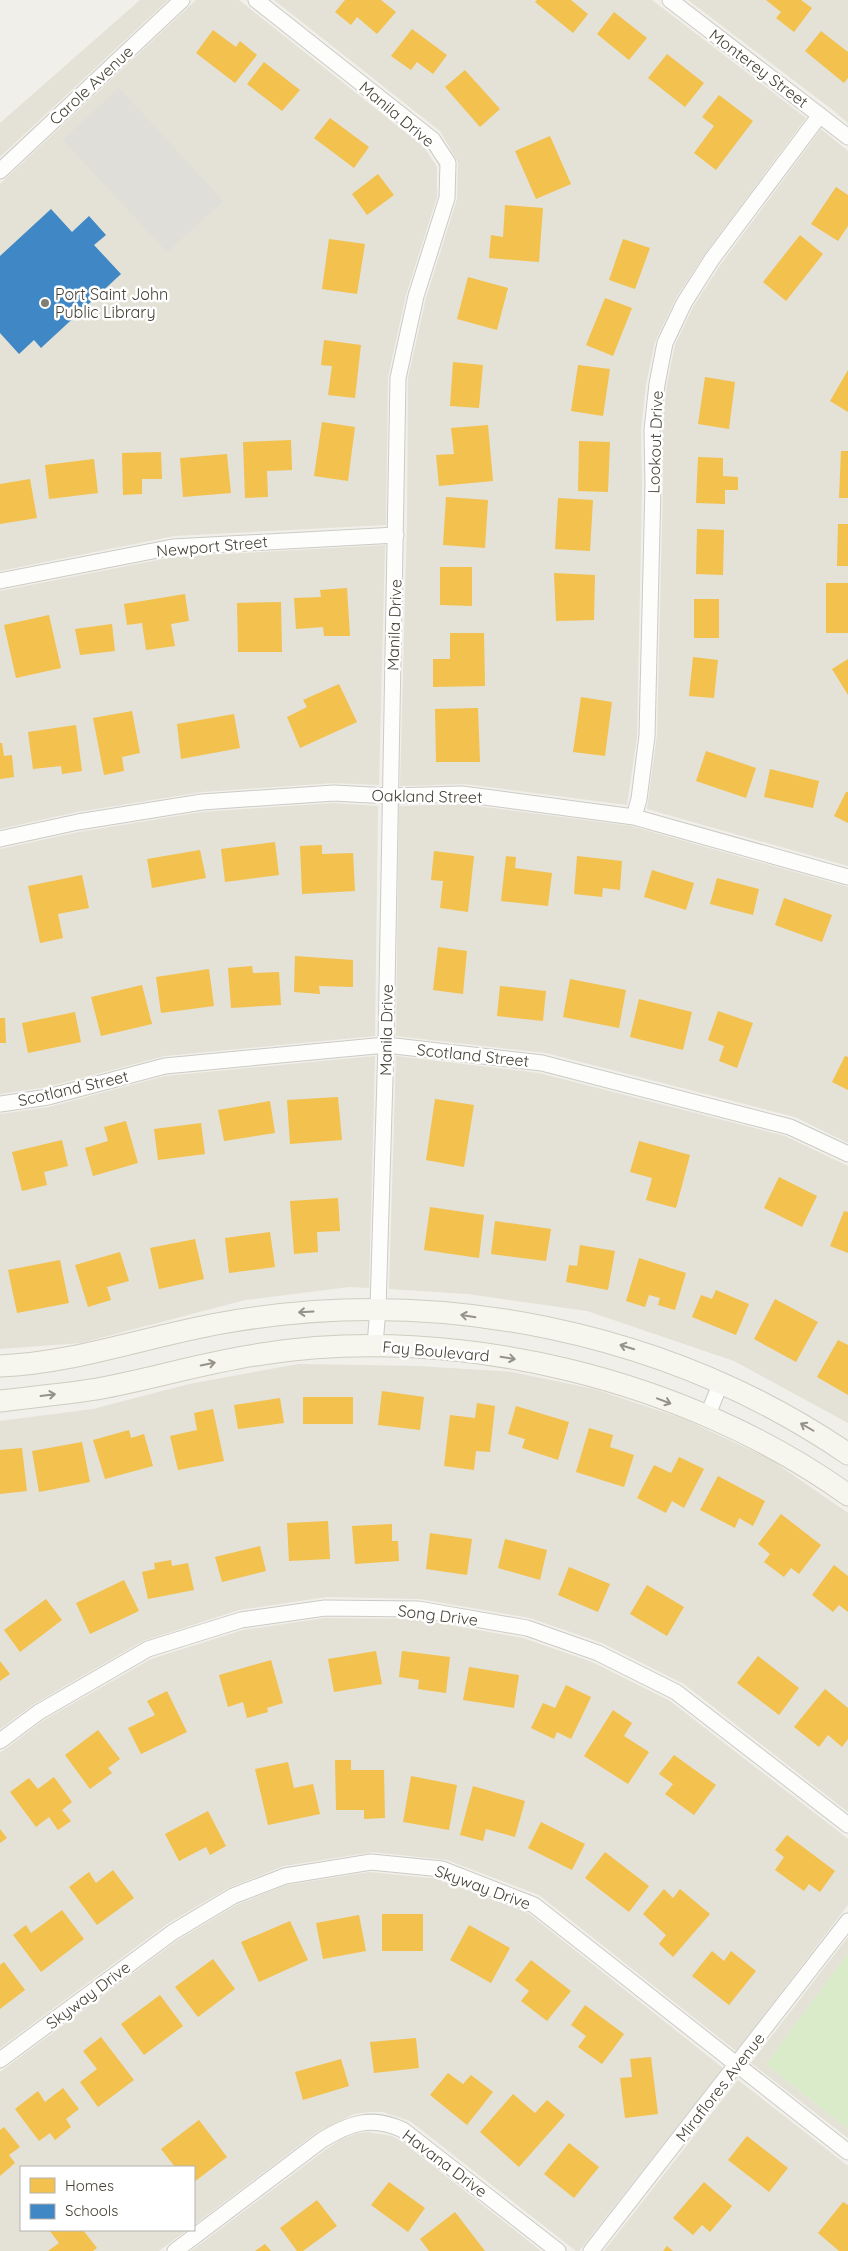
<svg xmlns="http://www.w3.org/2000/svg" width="848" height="2251" font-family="Quicksand,sans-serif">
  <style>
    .residential { fill: #e4e1d6 }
    .green { fill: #d9ebc9 }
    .parking { fill: #dfded9 }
    .homes { fill: #f2c14e }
    .schools { fill: #3f88c5 }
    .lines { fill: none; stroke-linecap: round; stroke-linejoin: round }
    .street-casing { stroke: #cccbc5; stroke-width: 17 }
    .secondary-casing { stroke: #cfcdc0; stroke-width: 23 }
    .street { stroke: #fdfdfc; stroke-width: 15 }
    .secondary { stroke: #f6f5ee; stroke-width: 21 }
    .oneway { stroke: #959288 }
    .poi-dot { fill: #817e74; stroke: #fff; stroke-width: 2 }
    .labels { text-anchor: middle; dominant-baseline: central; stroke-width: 5; stroke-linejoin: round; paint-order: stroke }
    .street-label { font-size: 16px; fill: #454135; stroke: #fff }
    .poi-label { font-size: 16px; fill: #454135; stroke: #fff; text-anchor: start }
  </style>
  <rect width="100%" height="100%" fill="#f0efe9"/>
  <path class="residential" d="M140,0h28l-168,157v-34z
    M196,0h43l185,147 13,20v30l-31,98 -18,82 -2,148 -212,11 -174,35v-387z
    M274,0h378l154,118 -102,137 -28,43 -21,44 -9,42 -5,46 1,56 -5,251 -10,68 -162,-21 -65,2 7,-262 1,-146 18,-80 31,-99 1,-37 -18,-31z
    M688,0h160v123l-14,-12z
    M821,129l27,22v715l-201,-57 10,-74 6,-251 -1,-55 5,-45 8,-39 18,-38 28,-43z
    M385,545l-6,240 -45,-2 -132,9 -125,20 -77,17v-238l173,-34z
    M333,803l45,3 -3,230 -210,20 -118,31 -47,7v-245l79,-17 123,-20z
    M461,804l170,22 217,61v256l-53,-26 -249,-64 -150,-17 3,-230z
    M375,1056l-6,232 -20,-1 -104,13 -164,43 -81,6v-235l49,-7 116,-31z
    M396,1056l143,17 246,63 63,30v257l-114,-62 -147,-50 -119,-17 -79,-5z
    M298,1364l120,2 94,6 82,17 90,30 86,40 78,54v299l-164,-128 -82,-41 -72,-25 -110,-19 -93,-2 -88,13 -96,31 -109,63 -34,25v-308l93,-12 96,-25z
    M325,1618l91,1 107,19 69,24 78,39 178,138v66l-112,146 -197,-156 -92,-35 -74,-8 -89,14 -56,22 -61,36 -167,124v-295l44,-33 107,-61 92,-29z
    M370,1872l69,7 89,34 195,155 -144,183h-3l-166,-130 -27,-9h-14l-15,2 -37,18 -123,93v-58h-173v63h166l-28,21h-159v-179l178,-132 58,-35 50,-20z
    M848,1937v16l-82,111 82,65v9l-97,-75z
    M738,2080l110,86v85h-244z
    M368,2132l24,4 12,7 137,108h-350l137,-103 12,-8 18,-7z"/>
  <path class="green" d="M848,1953v176l-82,-65z"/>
  <path class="parking" d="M119,88l104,113 -56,51 -104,-112z"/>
  <path class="homes" d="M345,0h36l15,12 -19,22 -20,-17 -6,8 -16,-13z
    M537,0h34l17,14 -15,19 -38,-31z
    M766,0h35l11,8 -18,24 -18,-14 5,-6z
    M614,12l33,26 -18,22 -32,-26z
    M412,29l35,26 -14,19 -16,-12 -6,8 -20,-14z
    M213,30l23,17 4,-6 17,14 -22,28 -39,-30z
    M821,31l27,21v26l-4,5 -39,-32z
    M667,54l37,29 -19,24 -37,-29z
    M264,62l36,28 -18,21 -35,-27z
    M465,70l35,39 -20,18 -35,-40z
    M719,95l34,26 -37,49 -22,-17 20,-27 -12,-9z
    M330,118l39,29 -15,21 -40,-30z
    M550,136l21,48 -35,15 -21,-48z
    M378,174l16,21 -27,20 -15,-21z
    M836,187l12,8v31l-10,15 -27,-17z
    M505,205l38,3 -4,54 -50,-4 2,-23 12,2z
    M800,235l23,19 -37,47 -23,-19z
    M329,239l36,5 -8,50 -35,-5z
    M623,239l27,9 -15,41 -26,-9z
    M468,277l40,11 -11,42 -40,-11z
    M605,298l27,10 -19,48 -27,-11z
    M324,340l37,5 -6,53 -27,-3 4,-29 -11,-1z
    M453,362l30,3 -4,43 -29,-2z
    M578,365l32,4 -7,47 -32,-5z
    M848,370v42l-18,-11z
    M705,377l30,5 -6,47 -31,-5z
    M322,422l33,5 -7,54 -34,-5z
    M488,425l5,56 -54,5 -3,-31 18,-1 -3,-26z
    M291,440l1,30 -25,1 1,26 -23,1 -2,-56z
    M579,441l31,1 -2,50 -30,-1z
    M841,451h7v47h-9z
    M161,452l1,27h-20v15l-19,1 -1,-42z
    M227,454l4,39 -48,4 -3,-39z
    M698,457l25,1v18l15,1v13h-13v14l-29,-1z
    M94,459l4,34 -49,6 -4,-34z
    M30,479l7,39 -37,6v-40z
    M446,497l42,3 -3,48 -42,-3z
    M558,498l35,2 -3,51 -35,-2z
    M838,524h10v42h-11z
    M697,529l27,1 -1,45 -27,-1z
    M440,567h32v39l-32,-1z
    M554,573l41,2 -1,45 -38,1z
    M826,583h22v50h-22z
    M347,588l3,48h-26l-1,-9 -27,2 -2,-31 27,-1 -1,-7z
    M185,594l4,27 -18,3 4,22 -29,4 -4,-27 -15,2 -3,-21z
    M694,599h25v39h-25z
    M281,602l1,50h-44l-1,-49z
    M49,615l12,53 -45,10 -12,-53z
    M112,624l3,27 -35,4 -5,-26z
    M450,633h34l1,53 -52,1v-28h17z
    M693,657l25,3 -4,38 -25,-2z
    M848,659v36l-16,-26z
    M339,684l18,38 -57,26 -13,-31 20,-10 -4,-7z
    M581,697l31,5 -7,54 -32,-4z
    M478,708l2,54h-44l-1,-53z
    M132,711l8,42 -18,4 2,14 -20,4 -11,-57z
    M234,714l6,34 -59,11 -4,-35z
    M76,725l6,46 -20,3 -1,-8 -28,3 -5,-37z
    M0,743h2l2,13 8,-1 2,22 -14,2z
    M706,751l50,17 -10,30 -50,-17z
    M770,769l49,12 -6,27 -49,-11z
    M846,792h2v31l-14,-7z
    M275,842l4,33 -54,7 -4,-33z
    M322,845v9l31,-1 2,38 -53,3 -2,-48z
    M200,850l6,28 -54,10 -5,-29z
    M434,851l40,5 -6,56 -28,-4 3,-27 -12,-1z
    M506,856l10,1 -1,11 37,5 -4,33 -47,-5z
    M577,856l45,5 -2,29 -17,-2 -1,9 -28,-3z
    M652,870l42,13 -8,27 -42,-13z
    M82,875l7,33 -31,6 5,24 -23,5 -12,-57z
    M717,878l42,11 -6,26 -43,-11z
    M784,898l48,17 -10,27 -47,-17z
    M438,947l29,4 -4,43 -30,-4z
    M295,956l58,4v27l-34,-1 1,8 -26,-2z
    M252,966l1,7 26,-1 2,33 -50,3 -3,-40z
    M209,969l5,37 -53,7 -5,-36z
    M570,979l56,11 -7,38 -56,-11z
    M142,985l10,39 -51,12 -10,-39z
    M500,986l46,5 -3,30 -46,-5z
    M639,999l53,13 -9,38 -53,-13z
    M718,1011l35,12 -16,45 -18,-7 5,-15 -16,-6z
    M75,1012l6,30 -53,11 -6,-30z
    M0,1018h5l1,25h-6z
    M845,1056l3,1v33l-16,-8z
    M338,1097l4,43 -52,4 -3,-44z
    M435,1099l39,6 -10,62 -38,-7z
    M270,1101l5,32 -51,8 -6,-31z
    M126,1121l12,42 -45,13 -8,-28 23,-7 -4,-14z
    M201,1123l4,31 -47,6 -4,-31z
    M62,1140l6,26 -24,6 3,13 -25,6 -10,-39z
    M639,1141l51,14 -14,53 -30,-8 6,-22 -22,-6z
    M779,1177l38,19 -15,31 -38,-19z
    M338,1198l2,33 -23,1 1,20 -24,2 -4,-53z
    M430,1207l54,8 -5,43 -55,-8z
    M844,1211l4,1v41l-18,-7z
    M495,1221l56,8 -5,32 -55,-7z
    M270,1232l5,35 -46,6 -4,-35z
    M195,1239l9,40 -45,10 -9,-41z
    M580,1245l35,6 -7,39 -42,-8 3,-17 8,1z
    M120,1252l9,29 -22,6 4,13 -23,7 -13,-42z
    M639,1258l47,15 -11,37 -17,-5 2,-7 -11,-3 -4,12 -19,-6z
    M60,1260l9,43 -52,10 -9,-43z
    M716,1290l33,14 -13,31 -44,-18 9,-22 11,4z
    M775,1299l43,23 -22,40 -42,-23z
    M838,1340l10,5v50l-31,-18z
    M382,1391l42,6 -4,33 -42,-5z
    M303,1397h50v27h-50z
    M280,1398l4,25 -46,6 -4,-24z
    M477,1403l18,3 -5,46 -14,-1 -2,19 -30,-4 6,-51 25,3z
    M516,1406l53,16 -11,38 -36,-12 3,-9 -17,-5z
    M213,1409l11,52 -46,9 -8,-34 27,-6 -3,-17z
    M589,1428l24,7 -3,12 24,8 -10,32 -48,-15z
    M129,1430l2,8 13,-4 9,32 -48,13 -12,-39z
    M82,1442l8,40 -51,10 -7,-41z
    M22,1448l5,43 -27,3v-44z
    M679,1457l25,12 -20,39 -12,-7 -6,12 -29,-15 17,-33 17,8z
    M718,1476l47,25 -12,25 -14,-8 -4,10 -35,-18z
    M781,1514l40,31 -22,29 -8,-6 -7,9 -20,-15 6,-8 -12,-10z
    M328,1521l2,38 -41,2 -2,-38z
    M392,1524v17h6l1,20 -44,3 -3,-38z
    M430,1533l42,6 -5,36 -41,-6z
    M505,1539l42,11 -7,30 -42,-12z
    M260,1546l6,25 -44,11 -7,-25z
    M171,1560l1,6 16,-3 6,27 -46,9 -6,-27 13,-3 -1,-6z
    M834,1565l14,11v36l-9,-7 -6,7 -21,-17z
    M569,1567l41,17 -12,28 -40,-17z
    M124,1580l15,31 -49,23 -14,-31z
    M647,1585l37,22 -17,29 -37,-22z
    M46,1599l16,21 -42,32 -16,-22z
    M376,1651l6,33 -48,8 -6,-33z
    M402,1651l48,6 -4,36 -28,-4 1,-9 -20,-3z
    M758,1656l41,32 -20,27 -42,-32z
    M271,1660l12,43 -16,5 1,4 -21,6 -4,-16 -15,5 -9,-32z
    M0,1661l10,13 -10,7z
    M469,1667l50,8 -5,33 -51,-8z
    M566,1685l25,12 -20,42 -14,-7 -3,7 -23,-11 12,-25 12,5z
    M825,1689l23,19v31l-6,8 -14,-12 -9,12 -25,-20z
    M167,1691l20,41 -46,22 -13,-26 27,-13 -8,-14z
    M613,1710l19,13 -8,13 25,16 -21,32 -44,-28z
    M98,1730l22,29 -12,9 4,5 -22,16 -25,-34z
    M674,1755l42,30 -22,30 -29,-21 8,-10 -14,-10z
    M335,1760h16v10h33l1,48 -21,1v-9h-28z
    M288,1762l6,26 19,-4 7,30 -52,11 -13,-56z
    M411,1776l46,9 -8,45 -46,-8z
    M54,1777l18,25 -10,8 9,11 -13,9 -9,-13 -13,10 -26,-35 19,-14 9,11z
    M473,1786l52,15 -10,36 -29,-8 -3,12 -23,-6z
    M208,1811l18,35 -16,9 -4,-8 -27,14 -14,-27z
    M541,1822l44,22 -13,26 -44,-22z
    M0,1829l7,9 -7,5z
    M787,1835l48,36 -15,21 -11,-8 -5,7 -29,-21 9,-13 -9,-7z
    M605,1852l44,34 -20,26 -44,-34z
    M113,1870l21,28 -37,27 -28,-38 20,-15 7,11z
    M664,1889l9,9 7,-9 30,25 -37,43 -14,-13 7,-9 -23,-21z
    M62,1910l22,29 -43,33 -28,-37 13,-10 5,8z
    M382,1914h41v37h-41z
    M359,1915l7,36 -43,8 -7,-36z
    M290,1921l18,39 -49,22 -18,-40z
    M469,1925l41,23 -19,35 -41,-23z
    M712,1951l12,10 7,-10 25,20 -27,34 -37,-29z
    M213,1959l22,30 -37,28 -23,-30z
    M531,1960l40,31 -24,30 -26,-20 8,-10 -14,-11z
    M4,1962l21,28 -25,19v-44z
    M160,1995l23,31 -39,29 -23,-31z
    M585,2005l39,29 -22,30 -24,-17 8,-11 -15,-11z
    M101,2037l33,43 -36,27 -18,-25 17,-13 -14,-18z
    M416,2038l3,30 -45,5 -4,-31z
    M651,2057l7,57 -33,4 -5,-40 12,-1 -2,-18z
    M341,2059l8,27 -46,14 -8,-28z
    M448,2073l15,11 8,-9 22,17 -26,33 -37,-30z
    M63,2088l16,21 -13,10 5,8 -16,13 -5,-7 -11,8 -24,-32 23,-18 7,11z
    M513,2094l22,19 12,-13 18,15 -46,52 -39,-35z
    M199,2120l28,37 -33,25v-15h-19l-14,-18z
    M4,2127l16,20 -11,8 6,8 -15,13v-46z
    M747,2136l41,32 -19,24 -41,-32z
    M569,2143l30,24 -25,31 -30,-24z
    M389,2182l36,26 -17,24 -37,-27z
    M704,2182l28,24 -22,26 -8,-7 -9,10 -20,-17z
    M317,2200l20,26 -34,25h-6l-17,-23z
    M843,2202l5,3v46h-9l-21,-18z
    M455,2212l30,39h-56l-9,-12z
    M49,2230h34l14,18 -4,3h-45l11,-8z
    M265,2244l6,7h-16z
    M667,2246l6,5h-10z"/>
  <path class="schools" d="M51,209l21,23 17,-16 17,19 -12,10 27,29 -80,74 -7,-8 -15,14 -19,-21v-77z"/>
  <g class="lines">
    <g class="street-casing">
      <path id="street" d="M256,0l177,140 15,23 -1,35 -31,98 -18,82 -12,667 -8,263 -3,37
        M670,0l178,137
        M0,171l182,-171
        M0,581l173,-34 223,-12
        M634,817l5,-18 8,-63 6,-251 -1,-55 5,-46 8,-41 19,-40 28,-44 108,-144
        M0,839l78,-17 124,-20 132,-9 55,3 73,-2 172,23 214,60
        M0,1104l48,-7 117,-31 221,-21 156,18 248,64 58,27
        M707,1417l14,-35
        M0,1741l39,-29 109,-63 93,-29 84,-12 93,1 109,19 71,25 78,39 172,133
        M0,2060l173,-128 60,-36 52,-20 86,-14 71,7 92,36 314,247
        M175,2251l147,-111c28,-17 50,-25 81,-10l155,121
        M591,2251l257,-330"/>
    </g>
    <g class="secondary-casing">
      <path id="secondary" d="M0,1366c75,-3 148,-30 222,-43 214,-39 446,8 626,131
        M0,1401c32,-4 65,-7 97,-12 55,-10 109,-27 165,-35 195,-31 426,26 586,141"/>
    </g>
    <use href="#street" class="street"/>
    <use href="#secondary" class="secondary"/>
  </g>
  <defs><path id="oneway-shaft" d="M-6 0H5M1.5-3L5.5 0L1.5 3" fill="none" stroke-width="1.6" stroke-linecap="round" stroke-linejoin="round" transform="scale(1.25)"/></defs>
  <g class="oneway">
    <use href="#oneway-shaft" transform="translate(306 1312) rotate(177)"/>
    <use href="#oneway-shaft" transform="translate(468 1316) rotate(-171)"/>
    <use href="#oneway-shaft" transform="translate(627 1347) rotate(-163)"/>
    <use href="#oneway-shaft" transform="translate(508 1358) rotate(9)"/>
    <use href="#oneway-shaft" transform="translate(208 1364) rotate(-11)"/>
    <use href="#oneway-shaft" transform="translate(48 1395) rotate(-7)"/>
    <use href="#oneway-shaft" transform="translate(664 1401) rotate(21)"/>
    <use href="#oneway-shaft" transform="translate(807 1427) rotate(-150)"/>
  </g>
  <circle class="poi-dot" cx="45" cy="303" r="5"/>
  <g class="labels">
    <g class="street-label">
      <text transform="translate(759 68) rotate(37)">Monterey Street</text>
      <text transform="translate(91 85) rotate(-43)">Carole Avenue</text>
      <text transform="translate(397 114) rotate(40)">Manila Drive</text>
      <text transform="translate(655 442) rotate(-88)">Lookout Drive</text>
      <text transform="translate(212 546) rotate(-5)">Newport Street</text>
      <text transform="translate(394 625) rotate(-88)">Manila Drive</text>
      <text transform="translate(427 796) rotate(1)">Oakland Street</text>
      <text transform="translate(386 1030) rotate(-89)">Manila Drive</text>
      <text transform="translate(473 1055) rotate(6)">Scotland Street</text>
      <text transform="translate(73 1088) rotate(-13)">Scotland Street</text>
      <text transform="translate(436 1351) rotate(5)">Fay Boulevard</text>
      <text transform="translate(438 1615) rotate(7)">Song Drive</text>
      <text transform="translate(483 1887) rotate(20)">Skyway Drive</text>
      <text transform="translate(88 1995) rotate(-37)">Skyway Drive</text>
      <text transform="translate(720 2087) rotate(-52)">Miraflores Avenue</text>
      <text transform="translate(445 2163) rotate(37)">Havana Drive</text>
    </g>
    <g class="poi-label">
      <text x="55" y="294">Port Saint John<tspan x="55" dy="18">Public Library</tspan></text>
    </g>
  </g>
  <rect x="20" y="2166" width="175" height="65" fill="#ffffff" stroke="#b5b3ae"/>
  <rect x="30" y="2178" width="25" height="15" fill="#f2c14e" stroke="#b5b3ae"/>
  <text x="65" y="2191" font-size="15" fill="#454135">Homes</text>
  <rect x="30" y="2204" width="25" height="15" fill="#3f88c5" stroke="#b5b3ae"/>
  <text x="65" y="2216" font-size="15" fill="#454135">Schools</text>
</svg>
